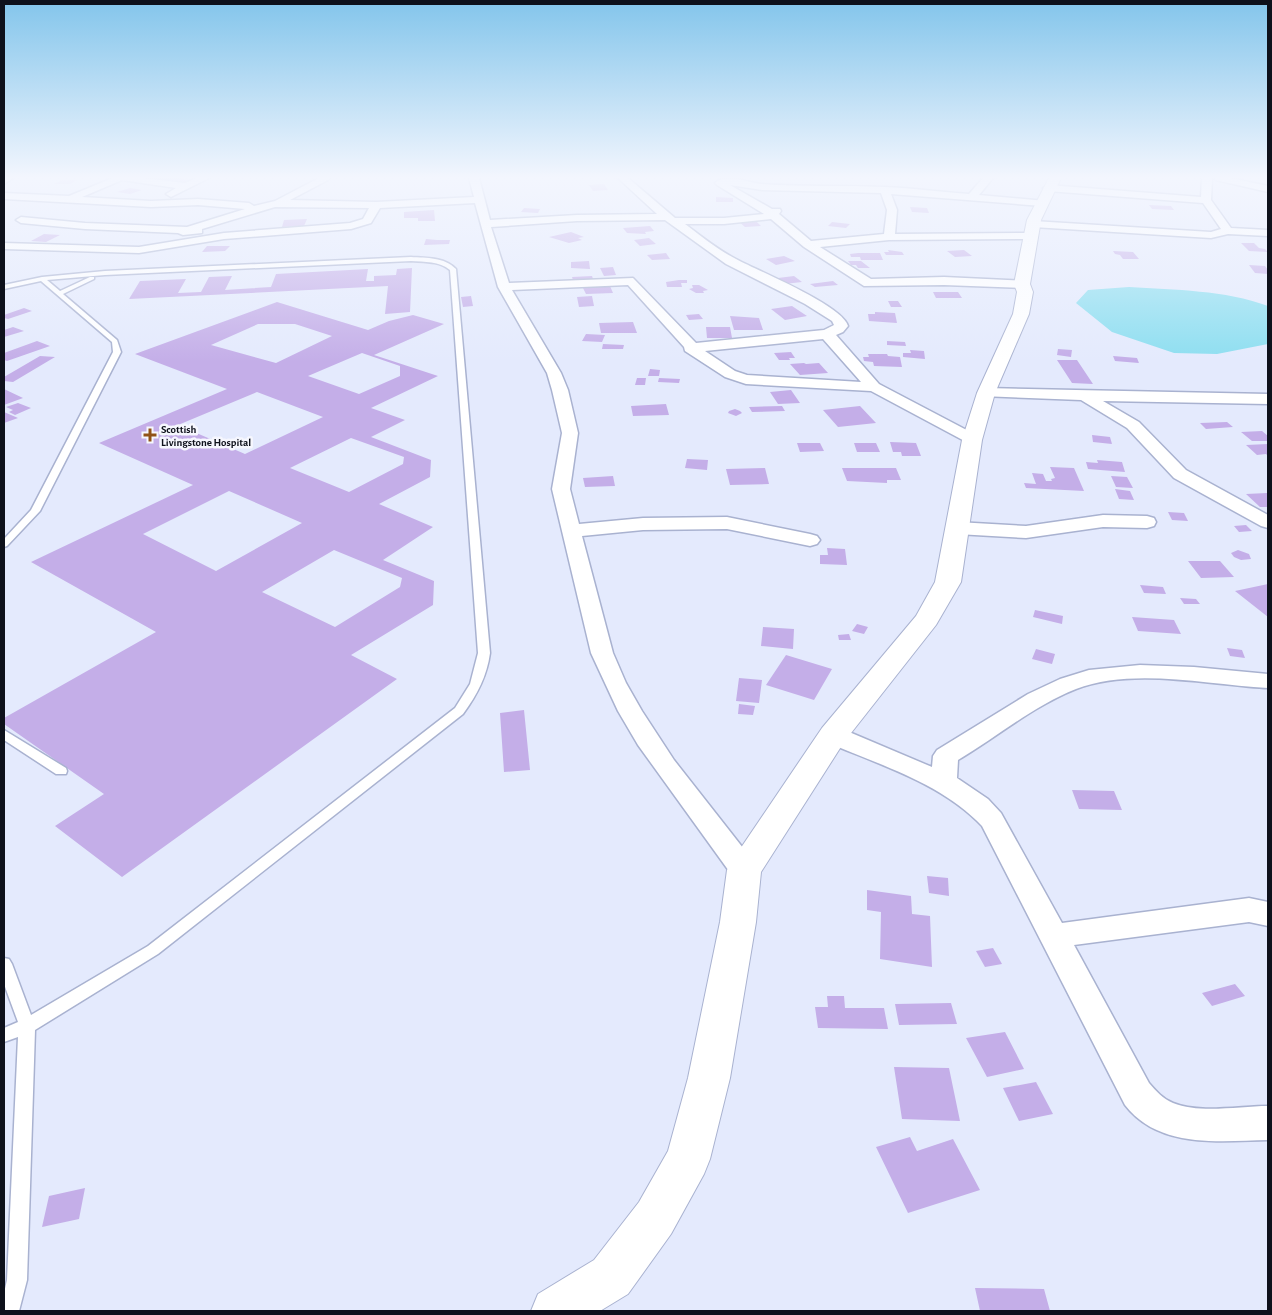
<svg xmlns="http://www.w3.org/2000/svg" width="1272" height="1315" font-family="'Alegreya Sans',sans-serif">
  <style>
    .water { fill: #8ddef0 }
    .building { fill: #c4aee8; fill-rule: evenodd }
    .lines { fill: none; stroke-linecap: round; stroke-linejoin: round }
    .lane-casing { stroke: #a9b2d0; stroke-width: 3 }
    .street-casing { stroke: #a9b2d0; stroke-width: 3 }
    .secondary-casing { stroke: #a9b2d0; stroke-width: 2 }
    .lane { fill: #fff; fill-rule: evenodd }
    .street { fill: #fff; fill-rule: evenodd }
    .secondary { fill: #fff; fill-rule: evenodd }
    .poi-dot { fill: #915317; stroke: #f6f7fe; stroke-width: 2 }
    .labels { text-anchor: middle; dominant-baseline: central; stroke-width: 5; stroke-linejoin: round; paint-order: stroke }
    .far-poi-label { font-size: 11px; font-weight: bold; fill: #0e111b; stroke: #f6f7fe; text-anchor: start }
  </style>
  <rect width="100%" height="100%" fill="#e4eafd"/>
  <path class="water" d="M1129,287c46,3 96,3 139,19v38l-51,10 -43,-1 -62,-21 -36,-29 12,-13z"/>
  <path class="building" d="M164,178h19l-4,1 12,1 -7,3 -26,-4z
    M62,180h15l-7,4h-16z
    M604,184l4,6 -15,1 -4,-6z
    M130,188l12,2 -12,4 -13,-2z
    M716,197l17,1v4h-17z
    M1149,205l22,1 3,4 -22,-1z
    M910,207l17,1 2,5 -17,-1z
    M524,208l16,1 -2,4 -17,-1z
    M434,210l1,11h-17v-3h-14v-6z
    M307,219l-3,7 -22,1 2,-7z
    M738,221h18l5,5 -16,1z
    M832,222l18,2 -4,4 -18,-2z
    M650,226l4,5 -9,1 1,2 -19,-1 -4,-5z
    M571,232l13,5 -6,1 4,2 -13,3 -20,-6z
    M44,234l16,1 -14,7 -15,-1z
    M649,238l7,6 -16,2 -6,-6z
    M426,239l11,1h13l-1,4 -25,1z
    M1241,243h13l5,5 6,1 3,3 -19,-1z
    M207,246h23l-5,5 -23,1z
    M888,250l14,2 2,3h-18l-2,-3h5z
    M964,250l8,6 -17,1 -8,-6z
    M1113,251l20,1 6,7h-16l-3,-4 -5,-1z
    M666,253l4,6 -18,1 -5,-5z
    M858,253h22l3,7h-22l-1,-3h-9l-1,-3z
    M784,256l11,5 -19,4 -10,-6z
    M589,261l1,8 -19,-1v-6z
    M848,261h13l9,7h-12l-2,-3h-5z
    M1249,265l16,1 3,4v4l-13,-1z
    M613,267l3,8 -12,1 -4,-8z
    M412,268l-2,44 -25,2 3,-28 -259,13 11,-18 46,-2 -8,14 23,-1 8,-15 23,-1 -7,14 46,-3 5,-13 92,-5 -2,12h8v-5l22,-1 1,-6z
    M592,276l1,3 -20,1 -1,-3z
    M794,276l8,6 -18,2 -6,-6z
    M679,280h8v3h-6l1,4h-15l-1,-5z
    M833,281l5,4 -23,2 -5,-3z
    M692,285h7l9,5 -5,1 1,2h-8l-7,-4 4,-1z
    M610,286l3,7 -27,1 -3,-6z
    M933,292h25l4,6h-26z
    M471,296l2,10 -10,1 -2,-10z
    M592,296l2,10 -15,1 -2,-10z
    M888,301h10l4,6h-11z
    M277,302l91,28 21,-9 24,-6 31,9 -70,31 64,21 -67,32 34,12 -34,17 60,23 -1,17 -51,27 54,23 -50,33 51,21 -1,24 -82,50 46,24 -275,198 -67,-51 49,-32 -100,-70v-6l152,-86 -125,-70 162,-77 -94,-42 128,-54 -92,-35zM258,324h37l37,12 -56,27 -65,-18zM362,353l38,13v10l-41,18 -51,-18zM257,392l66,25 -78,37 -67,-29zM351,438l53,19 -1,7 -54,28 -59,-24zM229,491l73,32 -86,48 -73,-37zM334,550l68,28 -2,9 -65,40 -73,-35z
    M792,306l15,10 -22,4 -14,-11z
    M24,308l8,3 -24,8 -4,-1v-3z
    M875,312l20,1 2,10 -28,-2 -1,-7h7z
    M699,314l4,5 -14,1 -3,-5z
    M730,316l29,2 4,12h-29z
    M633,322l4,11h-36l-2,-10z
    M13,327l11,4 -20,6v-7z
    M706,327h24l2,11h-25z
    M586,334l19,1 -3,7 -20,-1z
    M37,341l13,5 -43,15 -3,-1v-7z
    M887,341l18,1 1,4 -19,-1z
    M603,344l21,1 -1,4h-21z
    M1058,349l14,1 -1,7 -14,-2z
    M910,350l14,1 1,8 -22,-2v-4h8z
    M791,352l4,6h-6l1,2h-11l-5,-7z
    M868,354h19l1,2 12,1 2,10 -28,-1 -1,-4 -9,-1 -1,-4h6z
    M40,356l15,1 -42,25 -9,-1v-4z
    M1113,356l24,2 2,5 -24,-2z
    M1057,360h20l16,24 -21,-1z
    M804,363l2,1 13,-1 9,10 -28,2 -10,-11z
    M650,369l10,1 -1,6h-11z
    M637,378h9l-1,7h-10z
    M659,378l21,1 -1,4 -21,-1z
    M4,389l19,9 -19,7z
    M791,390l9,13 -22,1 -8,-12z
    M18,403l13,5 -16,7 -6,-3 4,-2 -7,-3z
    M666,404l3,11 -36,1 -2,-10z
    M782,406l3,5 -33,1 -3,-5z
    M860,406l16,17 -38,4 -15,-17z
    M735,409l5,2 2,2 -6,3 -8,-3 1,-2z
    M4,412l14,6 -14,5z
    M1227,422l6,5 -27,2 -6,-6z
    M1262,431l6,5v5h-16l-11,-9z
    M1092,435l18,2 2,7 -19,-2z
    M890,442l26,1 5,13h-19l-1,-4h-8z
    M797,443h23l4,8 -24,1z
    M854,443h22l4,9h-23z
    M1268,444v12l-2,-2 -9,1 -11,-10z
    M687,459l21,1 -1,10 -22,-2z
    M1097,460l25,2 3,10 -37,-3 -2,-7 12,1z
    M1050,467l24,1 10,23 -58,-3 -2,-5 12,1 -4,-11 11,1 3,7h6l-1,-2 4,-1z
    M765,468l4,16 -39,1 -4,-16z
    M842,468h54l5,12h-14v3l-40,-2z
    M613,476l2,10 -30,1 -2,-9z
    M1111,476l16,1 6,11 -17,-1z
    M1115,489l15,2 4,9 -15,-1z
    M1267,493l1,14h-8l-14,-13z
    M1168,512l16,1 4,8 -16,-1z
    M1246,525l6,6 -13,1 -5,-6z
    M827,548l18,1 2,16 -27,-1v-9h8z
    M1238,550l11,4 2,5 -10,1 -7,-3 -3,-4z
    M1188,561h32l14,16 -33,1z
    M1268,584v33l-33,-26z
    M1140,585l23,2 3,7 -22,-1z
    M1180,598l16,1 4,5h-16z
    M1035,610l28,6 -1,8 -29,-7z
    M1132,617l42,3 7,14 -43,-3z
    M857,624l11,3 -4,7 -12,-3z
    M763,627l31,2 -1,20 -32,-3z
    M849,634l2,6h-12l-1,-5z
    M1227,648l15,2 3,8 -15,-2z
    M1036,649l19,5 -3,10 -20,-5z
    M786,655l46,14 -18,31 -48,-15z
    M739,678l23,2 -3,23 -23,-2z
    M739,704l16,2 -2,9 -15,-1z
    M524,710l6,60 -26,2 -4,-59z
    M1072,790l42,1 8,19 -43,-1z
    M927,876l21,2 1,18 -20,-3z
    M867,890l44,6 1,18 18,2 2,51 -52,-8 1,-47 -14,-2z
    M993,948l9,16 -17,3 -9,-16z
    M1235,984l10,12 -33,10 -10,-13z
    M827,996h17l1,12h39l4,21 -70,-1 -3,-21h13z
    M951,1003l6,21 -58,1 -4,-21z
    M1005,1032l19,37 -37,8 -21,-39z
    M894,1067l55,1 11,53 -58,-2z
    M1036,1082l17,32 -34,7 -16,-33z
    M910,1137l7,14 36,-12 27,51 -72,23 -32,-66z
    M85,1188l-6,31 -37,8 7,-31z
    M975,1288l69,1 6,22h-70z"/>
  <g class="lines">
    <g class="lane-casing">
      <path id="lane" d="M411,257c16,1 33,0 45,12l34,384c-3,23 -13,42 -27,61l-305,240 -123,76 -8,250 -8,31h-15v-18l3,-13 11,-243 -14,5v-14l14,-6 -14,-38v-26l5,1 3,5 19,51 117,-69 307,-238 15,-24 8,-31 -28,-383c-11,-9 -25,-8 -39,-9l-306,14 -58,5 13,11 30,-14h4v2l-31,15 54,46 4,12 -81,159 -33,35 -3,1v-8l27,-29 82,-158 -1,-10 -71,-61 -37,8v-4l38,-8 63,-6z
        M4,730l62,38 1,3 -1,3h-10l-52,-34z"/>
    </g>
    <g class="street-casing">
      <path id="street" d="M4,178h9l-9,6z
        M113,178h29l43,5 12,-5h12l-38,19 -5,-3 10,-6 -54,-8 -40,17 69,4 47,-2 51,4 5,3 21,-5 44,-23h11l-2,2 -38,20 86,2 98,-5 -5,-19h10l11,42 87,-5 80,-1 -39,-36h10l47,40h49l40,-4 -47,-29 -2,-2c12,-10 33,0 47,1 41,3 82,1 123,3 28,1 56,5 84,7l14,-16h10l-14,17 67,6 1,2 -5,3 -151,-12 6,16 -2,24 135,-1 6,3 -6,3 -141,1 -69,7 51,32 73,-2 82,4 2,3 -2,3 -4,1 -78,-3 -80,1 -60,-39 -33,-28 -47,5h-39c16,12 33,26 51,35 22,12 106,46 112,67l-5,6 -7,3 43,49 99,52 2,4 -2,4 -6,1 -101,-54 -125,-7 -21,-7 -40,-26 -1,-4 -56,-62 -116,5 49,83 7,17 10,43 -8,56 9,35 64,-6 84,-1 83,17 7,2 3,4 -3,4 -7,2 -83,-17 -84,1 -61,6 31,117 13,30 16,28 32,49 80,102 4,8 -4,8 -10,3 -10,-3 -96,-133 -20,-34 -27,-58 -39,-164 10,-56 -10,-43 -5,-17 -49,-86 -23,-84 -95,5 -9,15 -20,6 -127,10 -85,14 -135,-4v-6l135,4 85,-14 126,-10 13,-4 6,-11 -94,-1 -73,22v4l-19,2 -5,-2 -93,-4 -64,-6 -5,-3 5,-3 64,6 102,4 58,-18 -47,-4 -47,2 -147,-8v-6l65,3zM730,185l32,5 119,3 6,17 -3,24 -73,7 -32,-27 2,-3 -1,-2h-8zM665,220l61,44 79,40 27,17 2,4 -10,5 -128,13 -63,-65 -124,5 -18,-56 86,-6zM823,339l38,43 -114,-7 -12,-4 -30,-20z
        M1202,178h10l-1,22 20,28 37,2v6l-40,-2 -17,4 -178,-11 -5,-3 5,-3 178,11 10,-3 -18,-26 -155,-12 -5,-3 5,-3 153,12z
        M1214,178h16l38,8v6l-52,-12z
        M986,388l282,6v10l-165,-3 36,21 47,48 82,45v13l-7,-2 -87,-48 -47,-50 -46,-28 -100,-4 -3,-3 3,-3z
        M1103,515l44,1 7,2 2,4 -2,4 -7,2 -44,-1 -77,11 -69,-4 -7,-2 -3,-4 3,-4 7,-2 69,4z
        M1140,665l54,2 74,7v14c-59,-3 -135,-21 -192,1 -43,17 -79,48 -118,71l-1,18 31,21 13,14 61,110 187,-25 19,4v24l-19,-4 -175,23 75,138c7,8 14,16 24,20 27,11 67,3 95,3v34c-49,1 -109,9 -143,-35l-143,-279c-40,-43 -105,-62 -158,-85l-3,-6 3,-6 9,-2 9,2 90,38 1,-11 4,-6 91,-56 32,-15 29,-9z"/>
    </g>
    <g class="secondary-casing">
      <path id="secondary" d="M1049,178h12l-20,42 -11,64 3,8 -4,22 -34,79 -13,47 -21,142 -25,43 -92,117 -83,130 -5,50 -26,156 -20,81 -6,15 -33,60 -43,60 -28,17h-69l7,-17 56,-34 45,-58 29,-51 20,-73 32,-156 7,-52 5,-9 90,-133 94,-112 19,-34 27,-142 15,-47 36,-79 4,-22 -3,-8 13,-64z"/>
    </g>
    <use href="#lane" class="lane"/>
    <use href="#street" class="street"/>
    <use href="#secondary" class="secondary"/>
  </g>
  <linearGradient id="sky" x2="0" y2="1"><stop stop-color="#83c5eb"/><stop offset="0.49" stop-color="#f3f6fe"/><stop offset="1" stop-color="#f3f6fe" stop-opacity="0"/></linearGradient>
  <rect width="1272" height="362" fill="url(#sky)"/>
  <path class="poi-dot" d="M147.5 427.5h5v5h5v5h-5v5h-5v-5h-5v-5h5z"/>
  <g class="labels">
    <g class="far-poi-label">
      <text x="161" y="429">Scottish<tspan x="161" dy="13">Livingstone Hospital</tspan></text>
    </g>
  </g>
  <rect width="1272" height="1315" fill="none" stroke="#0e111b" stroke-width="10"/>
</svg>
